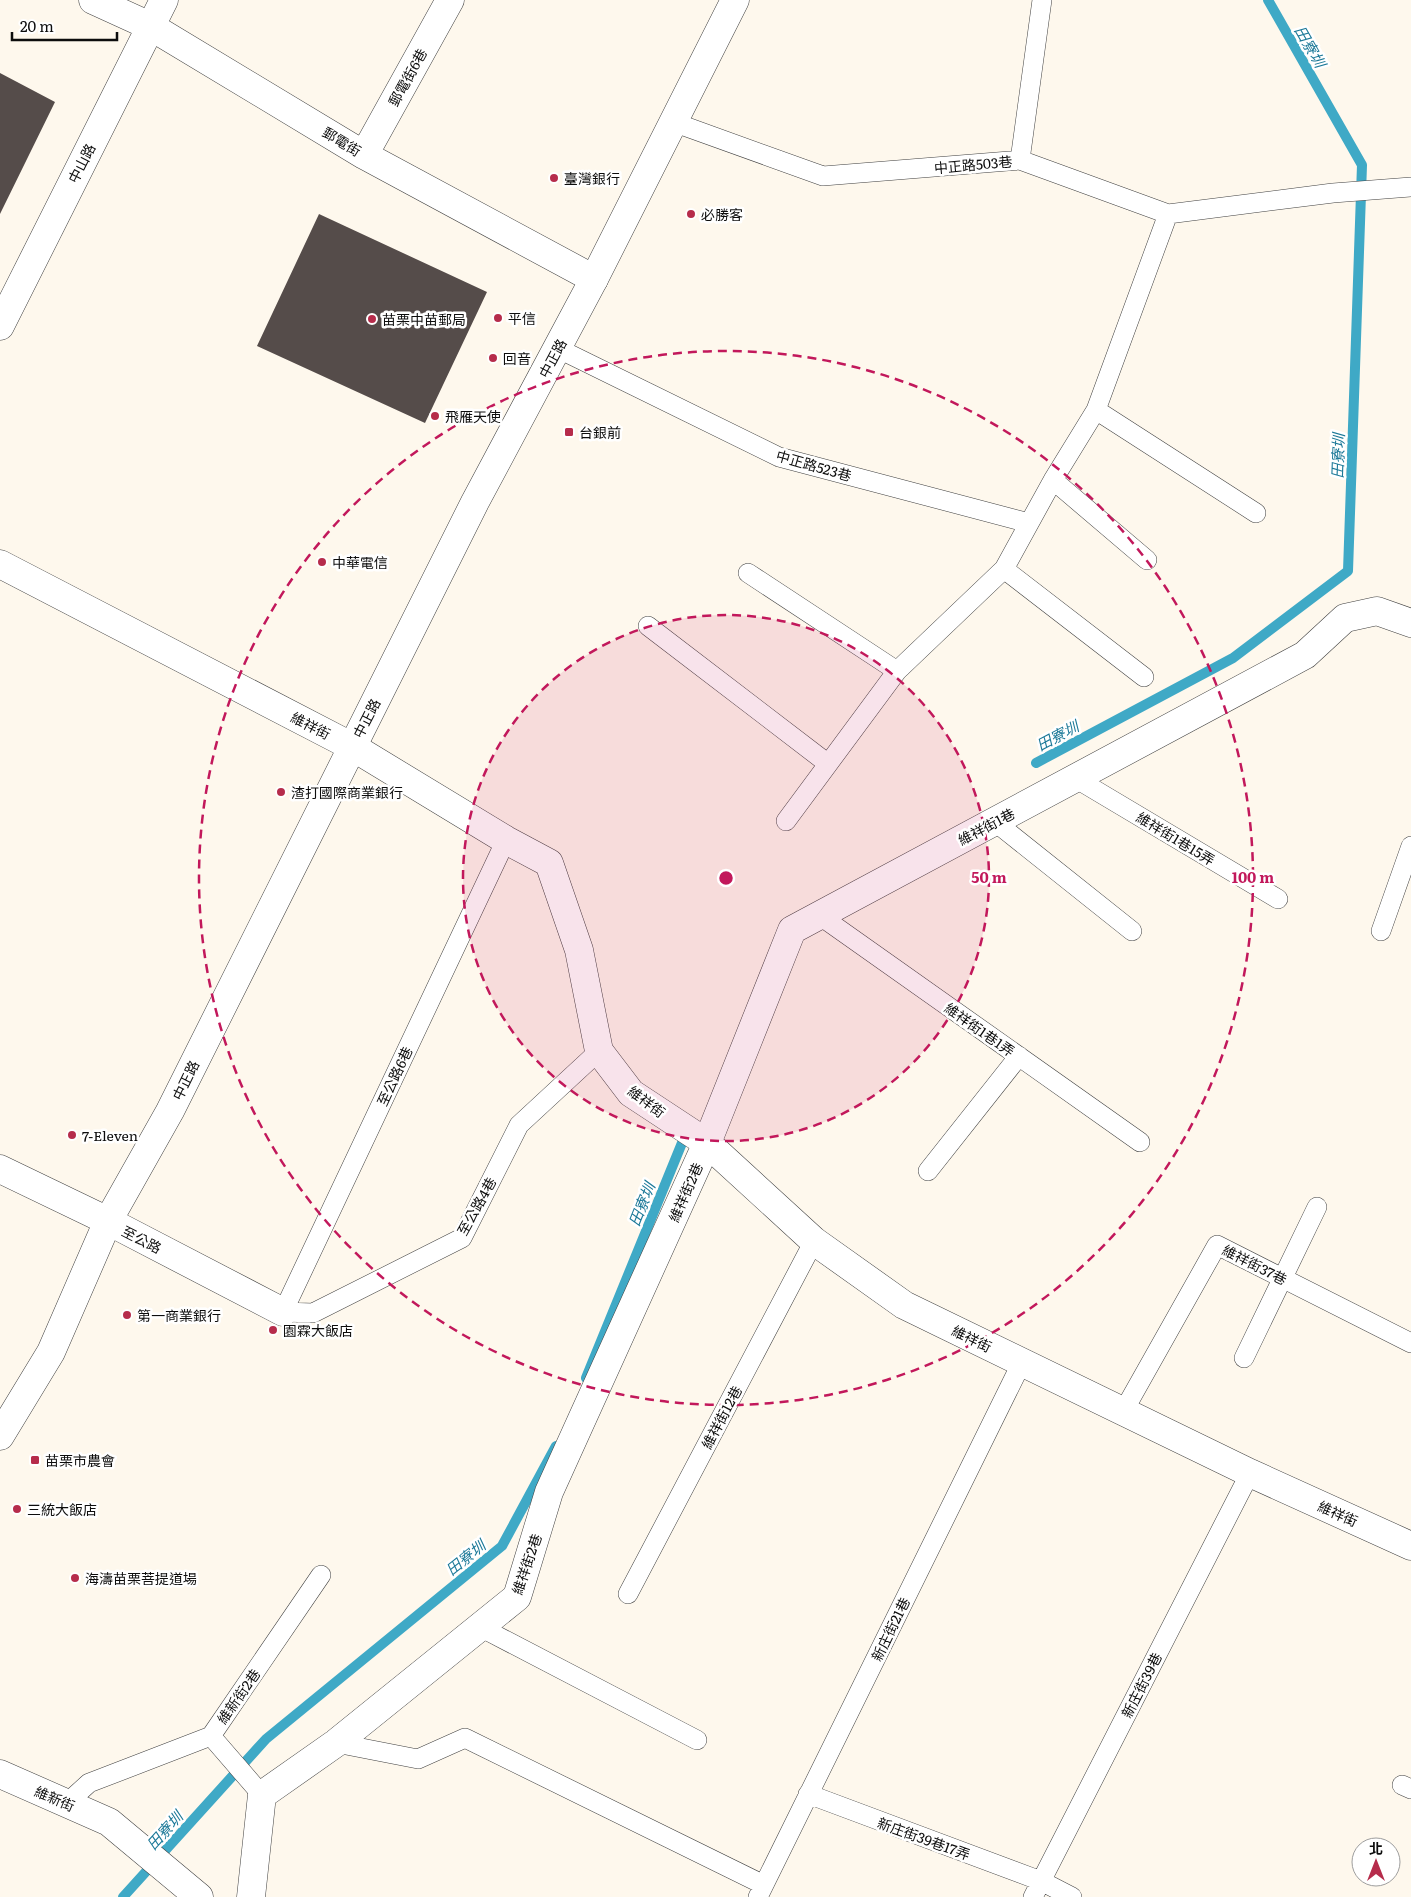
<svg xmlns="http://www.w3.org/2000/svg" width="1411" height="1897" font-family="Literata,'Noto Sans TC',serif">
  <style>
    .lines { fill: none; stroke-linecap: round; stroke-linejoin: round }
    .stream { stroke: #3fa9c6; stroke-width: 10 }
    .building { fill: #554c4a }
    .service-casing { stroke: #404040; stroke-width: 20 }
    .minor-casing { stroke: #404040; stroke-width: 29 }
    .tertiary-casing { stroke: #404040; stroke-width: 29 }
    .service { stroke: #fff; stroke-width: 19 }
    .minor { stroke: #fff; stroke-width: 28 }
    .tertiary { stroke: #fff; stroke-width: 28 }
    .ring { fill: none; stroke: #c2185b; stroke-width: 2.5; stroke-dasharray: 9 6 }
    .poi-dot { fill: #b62c4b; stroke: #fff; stroke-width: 2 }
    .labels { text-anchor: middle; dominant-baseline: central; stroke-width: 5; stroke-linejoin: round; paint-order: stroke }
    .street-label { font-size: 14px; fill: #0d0d0d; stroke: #fff }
    .poi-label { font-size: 14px; fill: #0d0d0d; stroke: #fff; text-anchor: start }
    .water-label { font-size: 15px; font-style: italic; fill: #1c7998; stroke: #fff }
    .centre { fill: #c2185b; stroke: #fff; stroke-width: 2.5 }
    .ring-label { font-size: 15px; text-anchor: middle; font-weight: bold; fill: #c2185b; stroke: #fff; stroke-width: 5; stroke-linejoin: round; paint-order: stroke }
  </style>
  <rect width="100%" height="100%" fill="#fef8ed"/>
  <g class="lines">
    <path class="stream" d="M1036,763l197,-105 115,-87 14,-406 -94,-165
      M586,1378l98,-240
      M123,1897l143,-158 236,-193 54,-100"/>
  </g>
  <path class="building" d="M0,73l55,29 -55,112z
    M319,214l168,78 -62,131 -168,-77z"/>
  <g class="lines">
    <g class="service-casing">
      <path id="service" d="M673,122l150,54 197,-16 148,54 165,-21 78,-6
        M1020,160l22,-160
        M557,348l222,109 250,66
        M1096,410l160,103
        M1053,480l94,80
        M1004,569l140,108
        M748,573l149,98
        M648,626l179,137
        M1075,778l203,121
        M786,821l111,-150 107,-102 49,-89 43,-70 72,-196
        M994,821l138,110
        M506,840l-223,472 30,1 149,-75 57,-113 80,-74
        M819,915l321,227
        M1381,931l30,-85
        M928,1171l91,-115
        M1244,1358l73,-151
        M1123,1412l94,-167 194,98
        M628,1594l186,-353
        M480,1627l217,113
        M211,1736l51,59
        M336,1743l82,16 47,-21 299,147
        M1402,1785l9,4
        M808,1794l233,87 31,16
        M67,1803l22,-20 122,-47 110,-161
        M758,1897l264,-535
        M1033,1897l217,-424"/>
    </g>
    <g class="minor-casing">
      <path id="minor" d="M93,0l57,26 214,129 230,124
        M364,155l86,-155
        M0,564l351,182 155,94 43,23 30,87 20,101 32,42 76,50 107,98 90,64 346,168 161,73
        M108,1221l175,91
        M0,1774l109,48 90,75
        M251,1897l11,-102 74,-52 181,-146 32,-105 158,-349 85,-213 513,-275 40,-37 32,-7 34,12"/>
    </g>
    <g class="tertiary-casing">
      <path id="tertiary" d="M0,326l164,-326
        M0,1169l108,52
        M0,1436l51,-84 57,-131 62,-110 305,-609 119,-223 141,-279"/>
    </g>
    <use href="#service" class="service"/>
    <use href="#minor" class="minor"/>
    <use href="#tertiary" class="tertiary"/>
  </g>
  <circle cx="726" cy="878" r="263" fill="#c2185b" fill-opacity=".12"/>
  <g class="ring">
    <circle cx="726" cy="878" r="263"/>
    <circle cx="726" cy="878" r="527"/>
  </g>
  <g class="poi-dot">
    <circle cx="554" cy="178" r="5"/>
    <circle cx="691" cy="214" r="5"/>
    <circle cx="498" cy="318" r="5"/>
    <circle cx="372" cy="319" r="5"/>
    <circle cx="493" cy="358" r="5"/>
    <circle cx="435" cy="416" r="5"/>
    <rect x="564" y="427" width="10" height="10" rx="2.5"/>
    <circle cx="322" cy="562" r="5"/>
    <circle cx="281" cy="792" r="5"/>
    <circle cx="72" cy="1135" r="5"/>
    <circle cx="127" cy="1315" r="5"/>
    <circle cx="273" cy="1330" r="5"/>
    <rect x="30" y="1455" width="10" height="10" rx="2.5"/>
    <circle cx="17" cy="1509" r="5"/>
    <circle cx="75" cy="1578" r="5"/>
  </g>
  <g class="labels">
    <g class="street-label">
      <text transform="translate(407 77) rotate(-61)">郵電街6巷</text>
      <text transform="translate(342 141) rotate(31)">郵電街</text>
      <text transform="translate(81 163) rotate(-63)">中山路</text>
      <text transform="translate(973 164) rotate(-5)">中正路503巷</text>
      <text transform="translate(552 358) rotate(-62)">中正路</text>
      <text transform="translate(814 465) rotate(16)">中正路523巷</text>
      <text transform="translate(366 718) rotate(-63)">中正路</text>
      <text transform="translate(311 725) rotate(27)">維祥街</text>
      <text transform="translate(986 826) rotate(-28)">維祥街1巷</text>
      <text transform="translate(1176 838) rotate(31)">維祥街1巷15弄</text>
      <text transform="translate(980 1029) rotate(35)">維祥街1巷1弄</text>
      <text transform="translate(394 1076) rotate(-65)">至公路6巷</text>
      <text transform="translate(185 1080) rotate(-64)">中正路</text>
      <text transform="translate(647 1101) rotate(37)">維祥街</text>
      <text transform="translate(685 1192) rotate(-66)">維祥街2巷</text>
      <text transform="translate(476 1206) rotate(-61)">至公路4巷</text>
      <text transform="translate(142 1239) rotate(27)">至公路</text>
      <text transform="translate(1255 1264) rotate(27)">維祥街37巷</text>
      <text transform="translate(972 1338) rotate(26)">維祥街</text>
      <text transform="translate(721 1417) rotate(-62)">維祥街12巷</text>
      <text transform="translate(1338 1513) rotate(24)">維祥街</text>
      <text transform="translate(526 1564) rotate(-71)">維祥街2巷</text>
      <text transform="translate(890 1629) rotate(-64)">新庄街21巷</text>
      <text transform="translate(1141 1685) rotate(-63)">新庄街39巷</text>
      <text transform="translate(238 1696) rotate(-55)">維新街2巷</text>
      <text transform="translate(55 1798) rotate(23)">維新街</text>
      <text transform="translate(924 1838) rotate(20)">新庄街39巷17弄</text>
    </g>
    <g class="poi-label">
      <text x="564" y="178">臺灣銀行</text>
      <text x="701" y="214">必勝客</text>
      <text x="508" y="318">平信</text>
      <text x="382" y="319">苗栗中苗郵局</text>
      <text x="503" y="358">回音</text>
      <text x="445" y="416">飛雁天使</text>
      <text x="579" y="432">台銀前</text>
      <text x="332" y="562">中華電信</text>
      <text x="291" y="792">渣打國際商業銀行</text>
      <text x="82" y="1135">7-Eleven</text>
      <text x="137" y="1315">第一商業銀行</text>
      <text x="283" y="1330">園霖大飯店</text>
      <text x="45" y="1460">苗栗市農會</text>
      <text x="27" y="1509">三統大飯店</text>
      <text x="85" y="1578">海濤苗栗菩提道場</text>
    </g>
    <g class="water-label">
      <text transform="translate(1311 46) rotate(60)">田寮圳</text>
      <text transform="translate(1337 456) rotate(-88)">田寮圳</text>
      <text transform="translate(1057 735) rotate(-28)">田寮圳</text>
      <text transform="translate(641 1204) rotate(-68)">田寮圳</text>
      <text transform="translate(465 1557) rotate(-39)">田寮圳</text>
      <text transform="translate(164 1830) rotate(-48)">田寮圳</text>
    </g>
  </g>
  <circle cx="726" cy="878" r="8" class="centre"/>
  <g class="ring-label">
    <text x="989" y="883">50 m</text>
    <text x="1253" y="883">100 m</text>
  </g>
  <g transform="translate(1376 1862)"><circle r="24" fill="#ffffff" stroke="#9e9e9e"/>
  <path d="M0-4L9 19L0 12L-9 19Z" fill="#b62c4b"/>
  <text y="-8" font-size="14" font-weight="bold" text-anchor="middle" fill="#0d0d0d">北</text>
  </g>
  <path d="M12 32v8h105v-8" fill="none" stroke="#0d0d0d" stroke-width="2.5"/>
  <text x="20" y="32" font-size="15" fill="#0d0d0d" stroke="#ffffff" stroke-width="4" paint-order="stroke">20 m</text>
</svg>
